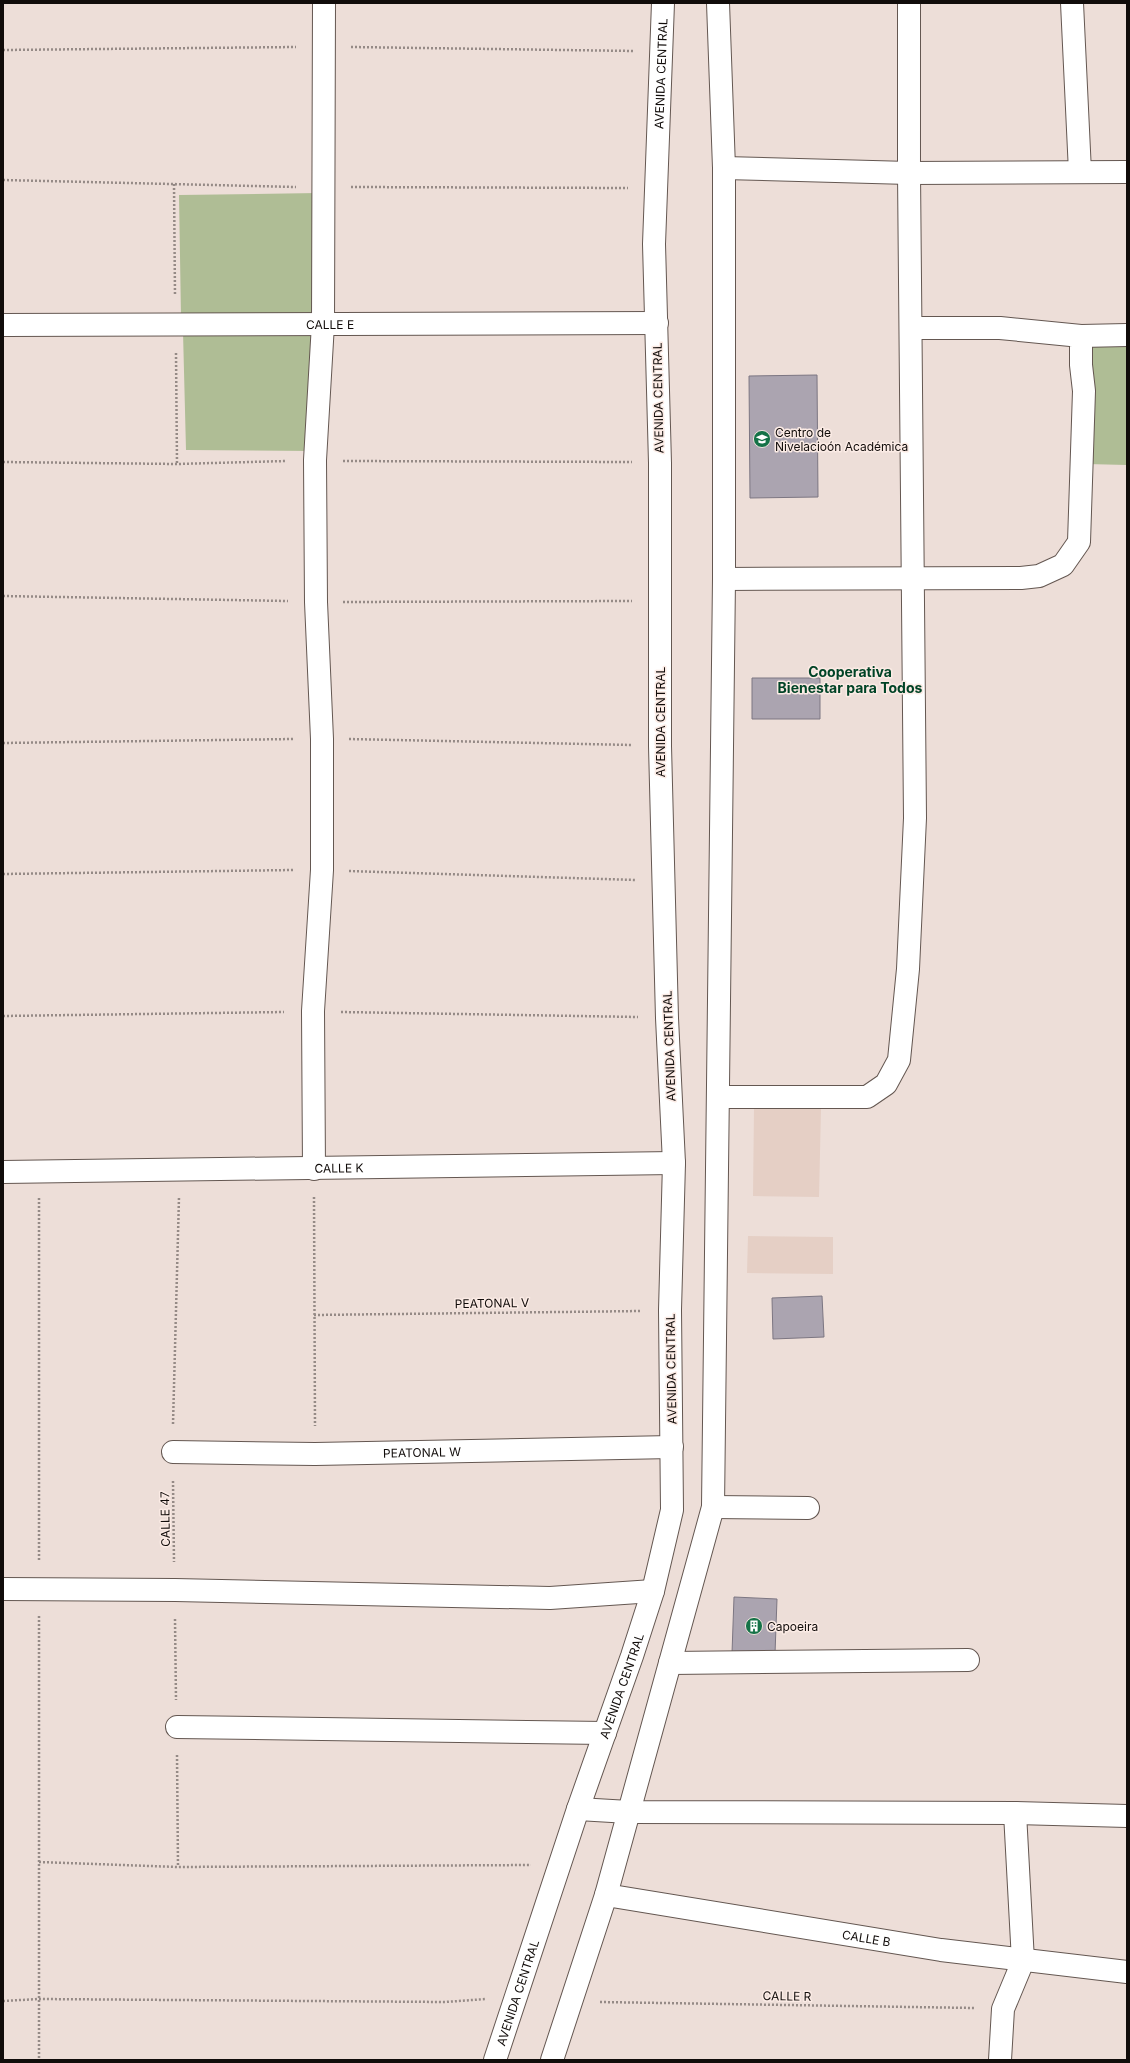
<svg xmlns="http://www.w3.org/2000/svg" width="1130" height="2063" font-family="Inter,sans-serif">
  <style>
    .built { fill: #e5cfc5 }
    .green { fill: #afbd95 }
    .building { fill: #aba4b0; stroke: #7c7682 }
    .lines { fill: none; stroke-linecap: round; stroke-linejoin: round }
    .minor-casing { stroke: #645751; stroke-width: 24 }
    .path { stroke: #958a86; stroke-width: 2.5; stroke-dasharray: 2 2; stroke-linecap: butt }
    .minor { stroke: #fff; stroke-width: 22 }
    .labels { text-anchor: middle; dominant-baseline: central; stroke-width: 3; stroke-linejoin: round; paint-order: stroke }
    .street-label { font-size: 12px; fill: #110c0a; stroke: #fbebe5 }
    .poi-label { font-size: 12px; fill: #110c0a; stroke: #fbebe5; text-anchor: start }
    .quarter-label { font-size: 14px; font-weight: bold; fill: #004326; stroke: #fbebe5 }
  </style>
  <rect width="100%" height="100%" fill="#edded8"/>
  <path class="built" d="M754,1108l67,1 -2,88 -66,-1z
    M748,1236l85,1v37l-86,-1z"/>
  <path class="green" d="M318,193v125l-137,-1 -2,-122z
    M311,329l1,122 -126,-1 -3,-118z
    M1090,342l37,1v122l-41,-1z"/>
  <path class="building" d="M817,375l1,122 -68,1 -1,-122z
    M752,678h68v41h-68z
    M822,1296l2,41 -51,2 -1,-41z
    M734,1597l43,2 -2,55 -43,-1z"/>
  <g class="lines">
    <g class="minor-casing">
      <g id="minor">
        <path d="M1072,3l8,169"/>
        <path d="M724,168l185,5 218,-1"/>
        <path id="s1" d="M3,325l654,-2"/>
        <path d="M1081,336l46,-1"/>
        <path d="M724,579l297,-1 18,-2 24,-11 16,-23 5,-151 -3,-26v-29l-81,-8h-89"/>
        <path d="M718,1097h149l19,-13 13,-24 9,-91 7,-151 -6,-645v-170"/>
        <path d="M314,1169l-1,-158 9,-141v-131l-6,-137 -1,-142 8,-136 1,-321"/>
        <path id="s2" d="M3,1172l671,-9"/>
        <path id="s3" d="M173,1452l142,2 357,-7"/>
        <path d="M713,1507l95,1"/>
        <path d="M3,1589l172,1 375,8 103,-7"/>
        <path d="M670,1663l298,-3"/>
        <path d="M177,1727l428,6"/>
        <path d="M578,1809l51,3 386,1 112,3"/>
        <path id="s4" d="M606,1895l335,55 186,22"/>
        <path id="s5" d="M495,2060l83,-251 54,-153 21,-65 19,-81 -2,-200 4,-147 -7,-145 -7,-272v-283l-6,-219 9,-241"/>
        <path d="M552,2060l54,-165 107,-388 11,-928v-411l-6,-165"/>
        <path d="M1000,2060l3,-51 20,-48 -8,-148"/>
      </g>
    </g>
    <path class="path" d="M351,47l283,4
      M3,50l293,-3
      M3,180l293,7
      M174,184l1,112
      M351,187l277,1
      M176,353l1,111
      M343,461l289,1
      M3,462l174,2 109,-3
      M3,596l285,5
      M343,602l289,-1
      M349,739l283,6
      M3,743l291,-4
      M349,871l287,9
      M3,874l291,-4
      M341,1012l297,5
      M3,1016l281,-4
      M314,1197l1,229
      M39,1198v363
      M314,1315l328,-4
      M173,1424l6,-227
      M173,1481l1,81
      M39,1616v444
      M175,1619l1,81
      M177,1755l1,112
      M39,1862l139,5 353,-2
      M3,2001l36,-2 406,3 41,-3
      M600,2002l374,6"/>
    <use href="#minor" class="minor"/>
  </g>
  <defs>
    <g id="school-disc" transform="scale(0.9)"><circle r="9.5" fill="#147247" stroke="#fbebe5"/><path d="M0-5L7-2L0 1L-7-2ZM-4 1L0 2.5L4 1V4Q0 6-4 4Z" fill="#fff"/></g>
    <g id="building-disc" transform="scale(0.9)"><circle r="9.5" fill="#147247" stroke="#fbebe5"/><path d="M-4-6H4V6H1V3H-1V6H-4ZM-2.5-4.3h1.7v1.8h-1.7ZM.8-4.3h1.7v1.8H.8ZM-2.5-1h1.7V.8h-1.7ZM.8-1h1.7V.8H.8Z" fill="#fff"/></g>
  </defs>
  <g fill-rule="evenodd">
    <use href="#school-disc" x="762" y="439"/>
    <use href="#building-disc" x="754" y="1626"/>
  </g>
  <g class="labels">
    <g class="street-label">
      <text stroke="none"><textPath href="#s5" startOffset="2015">AVENIDA CENTRAL</textPath></text>
      <text stroke="none"><textPath href="#s1" startOffset="327">CALLE E</textPath></text>
      <text transform="translate(658 398) rotate(-91)">AVENIDA CENTRAL</text>
      <text transform="translate(660 722) rotate(-90)">AVENIDA CENTRAL</text>
      <text transform="translate(669 1046) rotate(-92)">AVENIDA CENTRAL</text>
      <text stroke="none"><textPath href="#s2" startOffset="336">CALLE K</textPath></text>
      <text transform="translate(492 1303) rotate(-1)">PEATONAL V</text>
      <text transform="translate(671 1369) rotate(-91)">AVENIDA CENTRAL</text>
      <text stroke="none"><textPath href="#s3" startOffset="249">PEATONAL W</textPath></text>
      <text transform="translate(165 1519) rotate(-91)">CALLE 47</text>
      <text stroke="none"><textPath href="#s5" startOffset="395">AVENIDA CENTRAL</textPath></text>
      <text stroke="none"><textPath href="#s4" startOffset="264">CALLE B</textPath></text>
      <text stroke="none"><textPath href="#s5" startOffset="71">AVENIDA CENTRAL</textPath></text>
      <text transform="translate(787 1996) rotate(1)">CALLE R</text>
    </g>
    <g class="poi-label">
      <text x="775" y="432">Centro de<tspan x="775" dy="14">Nivelacioón Académica</tspan></text>
      <text x="767" y="1626">Capoeira</text>
    </g>
    <g class="quarter-label">
      <text x="850" y="671">Cooperativa<tspan x="850" dy="16">Bienestar para Todos</tspan></text>
    </g>
  </g>
  <rect width="1130" height="2063" fill="none" stroke="#110c0a" stroke-width="8"/>
</svg>
